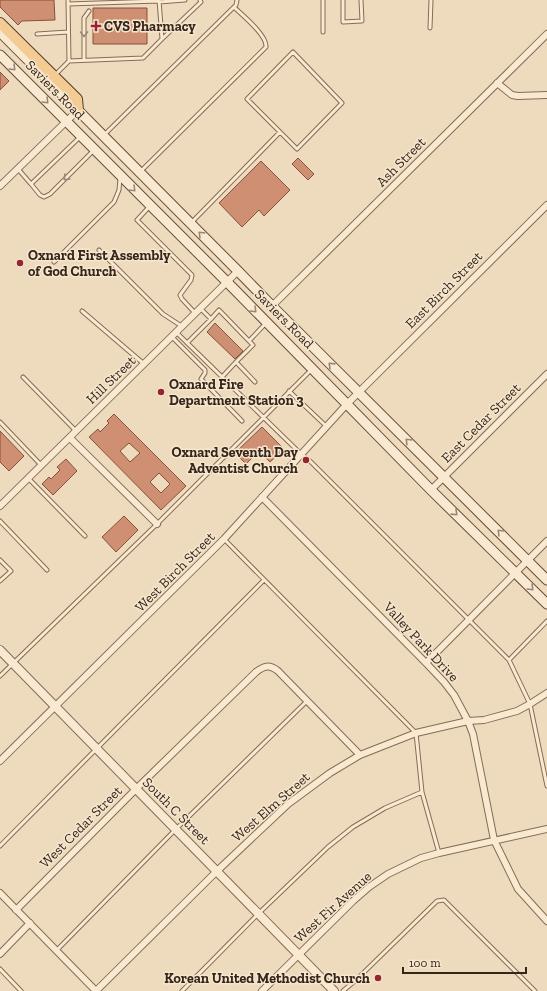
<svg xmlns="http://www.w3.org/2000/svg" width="547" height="991" font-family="'Zilla Slab',serif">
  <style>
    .building { fill: #ce8f72; stroke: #86513b; fill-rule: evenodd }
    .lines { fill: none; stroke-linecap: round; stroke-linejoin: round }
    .service-casing { stroke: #866b56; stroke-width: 5 }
    .minor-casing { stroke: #866b56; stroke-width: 8 }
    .tertiary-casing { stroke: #866b56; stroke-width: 10 }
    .secondary-casing { stroke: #684c39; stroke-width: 11 }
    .primary-casing { stroke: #543a2b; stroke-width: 12 }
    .service { stroke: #f9e9d0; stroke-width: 3 }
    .minor { stroke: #f9e9d0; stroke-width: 6 }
    .tertiary { stroke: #f9e9d0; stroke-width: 8 }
    .secondary { stroke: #f9e9d0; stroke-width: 9 }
    .primary { stroke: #f4cb93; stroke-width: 10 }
    .oneway { stroke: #978776 }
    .poi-dot { fill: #972531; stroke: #f6e6cd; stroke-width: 1.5 }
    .labels { text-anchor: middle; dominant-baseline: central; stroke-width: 3; stroke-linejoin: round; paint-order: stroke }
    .poi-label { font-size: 14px; font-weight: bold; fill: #35251b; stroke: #f6e6cd; text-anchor: start }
    .street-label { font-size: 14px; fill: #35251b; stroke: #f6e6cd }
  </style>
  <rect width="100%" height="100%" fill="#eedbbd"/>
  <path class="building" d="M0,0h54l1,20 -33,1 -4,4 -18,-18z
    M93,8h54v36h-54z
    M0,72l9,9 -9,9z
    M298,158l16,16 -6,6 -16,-16z
    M261,161l29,29 -26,26 -5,-6 -17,17 -23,-24z
    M215,323l28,28 -8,8 -28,-27z
    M114,414l72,72 -25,24 -72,-73 9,-8 2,3 9,-9 -2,-2zM129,443l11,10 -10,9 -10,-11zM159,473l11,11 -9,9 -11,-11z
    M262,427l22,22 -14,13 -11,-11 -13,13 -11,-11z
    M0,431l24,25 -15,15 -9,-9z
    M66,459l11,12 -24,24 -11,-11 7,-7 2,2 9,-9 -3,-3z
    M124,516l14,14 -22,22 -14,-15z"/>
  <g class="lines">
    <g class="service-casing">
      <path id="service" d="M68,0l1,61
        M323,0v32
        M343,0v22l19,-1 -1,-21
        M159,2l26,-2
        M68,4l91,-3
        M430,28l1,-28
        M37,34l31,-2
        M162,39l39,-37 -1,-2
        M84,60v-42l5,-7
        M55,75l14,-14 74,-3 19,-19 -3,-39
        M105,134l131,-129 1,-5
        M80,137l-49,47 9,11 4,2 6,-3 44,-44
        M18,169l13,15
        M141,171l125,-124c1,-12 -23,-31 -32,-40
        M149,207l-12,13 55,55 -1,5 -11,15 2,4 13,14
        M192,222l88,-90 -33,-33 46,-47 49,51 -45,46 -17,-17
        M99,250l64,64 20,13
        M54,262l60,-60 5,-12 1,-12
        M201,309l10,10 8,-9 30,31 17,-18
        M82,311l62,53
        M177,333l124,121 10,8 198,198 21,44 17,82
        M172,337l33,33v3l-4,6 41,42
        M249,341l4,4 -17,17 19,20
        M187,343l24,-24
        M23,377l53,54
        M222,377l14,-15
        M289,391l37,35
        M0,422l41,43
        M28,478l57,58
        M0,521l47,49
        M224,539l192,194 6,59 17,61
        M0,560l11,11 -11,10
        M509,660l38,-39
        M0,676l157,-152 154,-154
        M0,846l264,-266
        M56,951l120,-122 131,-128
        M0,969l21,22
        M182,991l76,-77 70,-67 25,-20 32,-19 37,-16
        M343,991l14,-12 80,-78 7,-1 91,91"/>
    </g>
    <g class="minor-casing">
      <path id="minor" d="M497,83l15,12 6,1 29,-1
        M0,186l78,-76
        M272,306l275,-272
        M70,438l87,86
        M431,490l116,-116
        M262,497l164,166 18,19 10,13 14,26 5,13 21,106 24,49 29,32
        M0,506l238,-235
        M426,663l121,-122
        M0,761l224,-222 123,-135 200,-199
        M0,893l96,98
        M16,910l120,-121 120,-117c8,-6 13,-8 22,-1l82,84
        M0,954l30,-31
        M96,991l121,-120 71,-67 42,-31 30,-18 56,-22 52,-12 16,-1 33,-9 13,-7 17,-11
        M262,991l91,-90 16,-14 19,-13 33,-16 18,-5 108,-24"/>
    </g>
    <g class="tertiary-casing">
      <path id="tertiary" d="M0,650l334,341"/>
    </g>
    <g class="secondary-casing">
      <path id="secondary" d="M0,32l238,239 34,35 275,274
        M0,55l234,234 197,201 116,114"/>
    </g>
    <g class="primary-casing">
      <path id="primary" d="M0,23l77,76 1,11"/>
    </g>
    <use href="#service" class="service"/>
    <use href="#minor" class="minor"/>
    <use href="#tertiary" class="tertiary"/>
    <use href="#secondary" class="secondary"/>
    <use href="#primary" class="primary"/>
  </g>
  <defs><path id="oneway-chevron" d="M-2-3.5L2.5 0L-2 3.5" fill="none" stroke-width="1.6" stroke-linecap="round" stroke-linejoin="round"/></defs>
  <g class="oneway">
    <use href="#oneway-chevron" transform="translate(84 34) rotate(89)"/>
    <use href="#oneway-chevron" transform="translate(13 68) rotate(45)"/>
    <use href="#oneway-chevron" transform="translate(46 101) rotate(46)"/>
    <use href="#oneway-chevron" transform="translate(66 178) rotate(135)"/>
    <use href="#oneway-chevron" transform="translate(133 189) rotate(45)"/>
    <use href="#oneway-chevron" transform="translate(201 234) rotate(-135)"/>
    <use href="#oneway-chevron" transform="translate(254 310) rotate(45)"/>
    <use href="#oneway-chevron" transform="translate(331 365) rotate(-136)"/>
    <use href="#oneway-chevron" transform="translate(408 441) rotate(-135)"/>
    <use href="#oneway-chevron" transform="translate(455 513) rotate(44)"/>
    <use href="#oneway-chevron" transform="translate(500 532) rotate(-135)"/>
    <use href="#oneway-chevron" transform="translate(531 588) rotate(45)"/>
  </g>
  <g class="poi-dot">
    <path d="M94 20h4v4h4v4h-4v4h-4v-4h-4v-4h4z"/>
    <circle cx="20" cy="263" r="4"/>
    <circle cx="161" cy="392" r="4"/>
    <circle cx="306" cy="460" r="4"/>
    <circle cx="378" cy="978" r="4"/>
  </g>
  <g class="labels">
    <g class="poi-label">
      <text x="104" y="26">CVS Pharmacy</text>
      <text x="28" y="255">Oxnard First Assembly<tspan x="28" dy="16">of God Church</tspan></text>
      <text x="169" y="384">Oxnard Fire<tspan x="169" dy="16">Department Station 3</tspan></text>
      <text x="298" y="452" text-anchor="end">Oxnard Seventh Day<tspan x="298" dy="16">Adventist Church</tspan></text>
      <text x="370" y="978" text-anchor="end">Korean United Methodist Church</text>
    </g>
    <g class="street-label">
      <text transform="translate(55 90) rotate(45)">Saviers Road</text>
      <text transform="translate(401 162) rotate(-45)">Ash Street</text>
      <text transform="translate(444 290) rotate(-45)">East Birch Street</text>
      <text transform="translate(284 319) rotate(45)">Saviers Road</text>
      <text transform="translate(111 380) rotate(-44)">Hill Street</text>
      <text transform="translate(481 423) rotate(-45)">East Cedar Street</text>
      <text transform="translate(175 572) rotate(-45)">West Birch Street</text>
      <text transform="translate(421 642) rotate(47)">Valley Park Drive</text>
      <text transform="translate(271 807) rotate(-41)">West Elm Street</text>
      <text transform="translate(176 811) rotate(45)">South C Street</text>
      <text transform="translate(81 827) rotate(-45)">West Cedar Street</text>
      <text transform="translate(333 907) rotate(-42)">West Fir Avenue</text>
    </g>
  </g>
  <path d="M403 967v6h123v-6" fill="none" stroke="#35251b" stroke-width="2"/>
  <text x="409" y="967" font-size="12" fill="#35251b" stroke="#f6e6cd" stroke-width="3" paint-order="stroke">100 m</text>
</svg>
